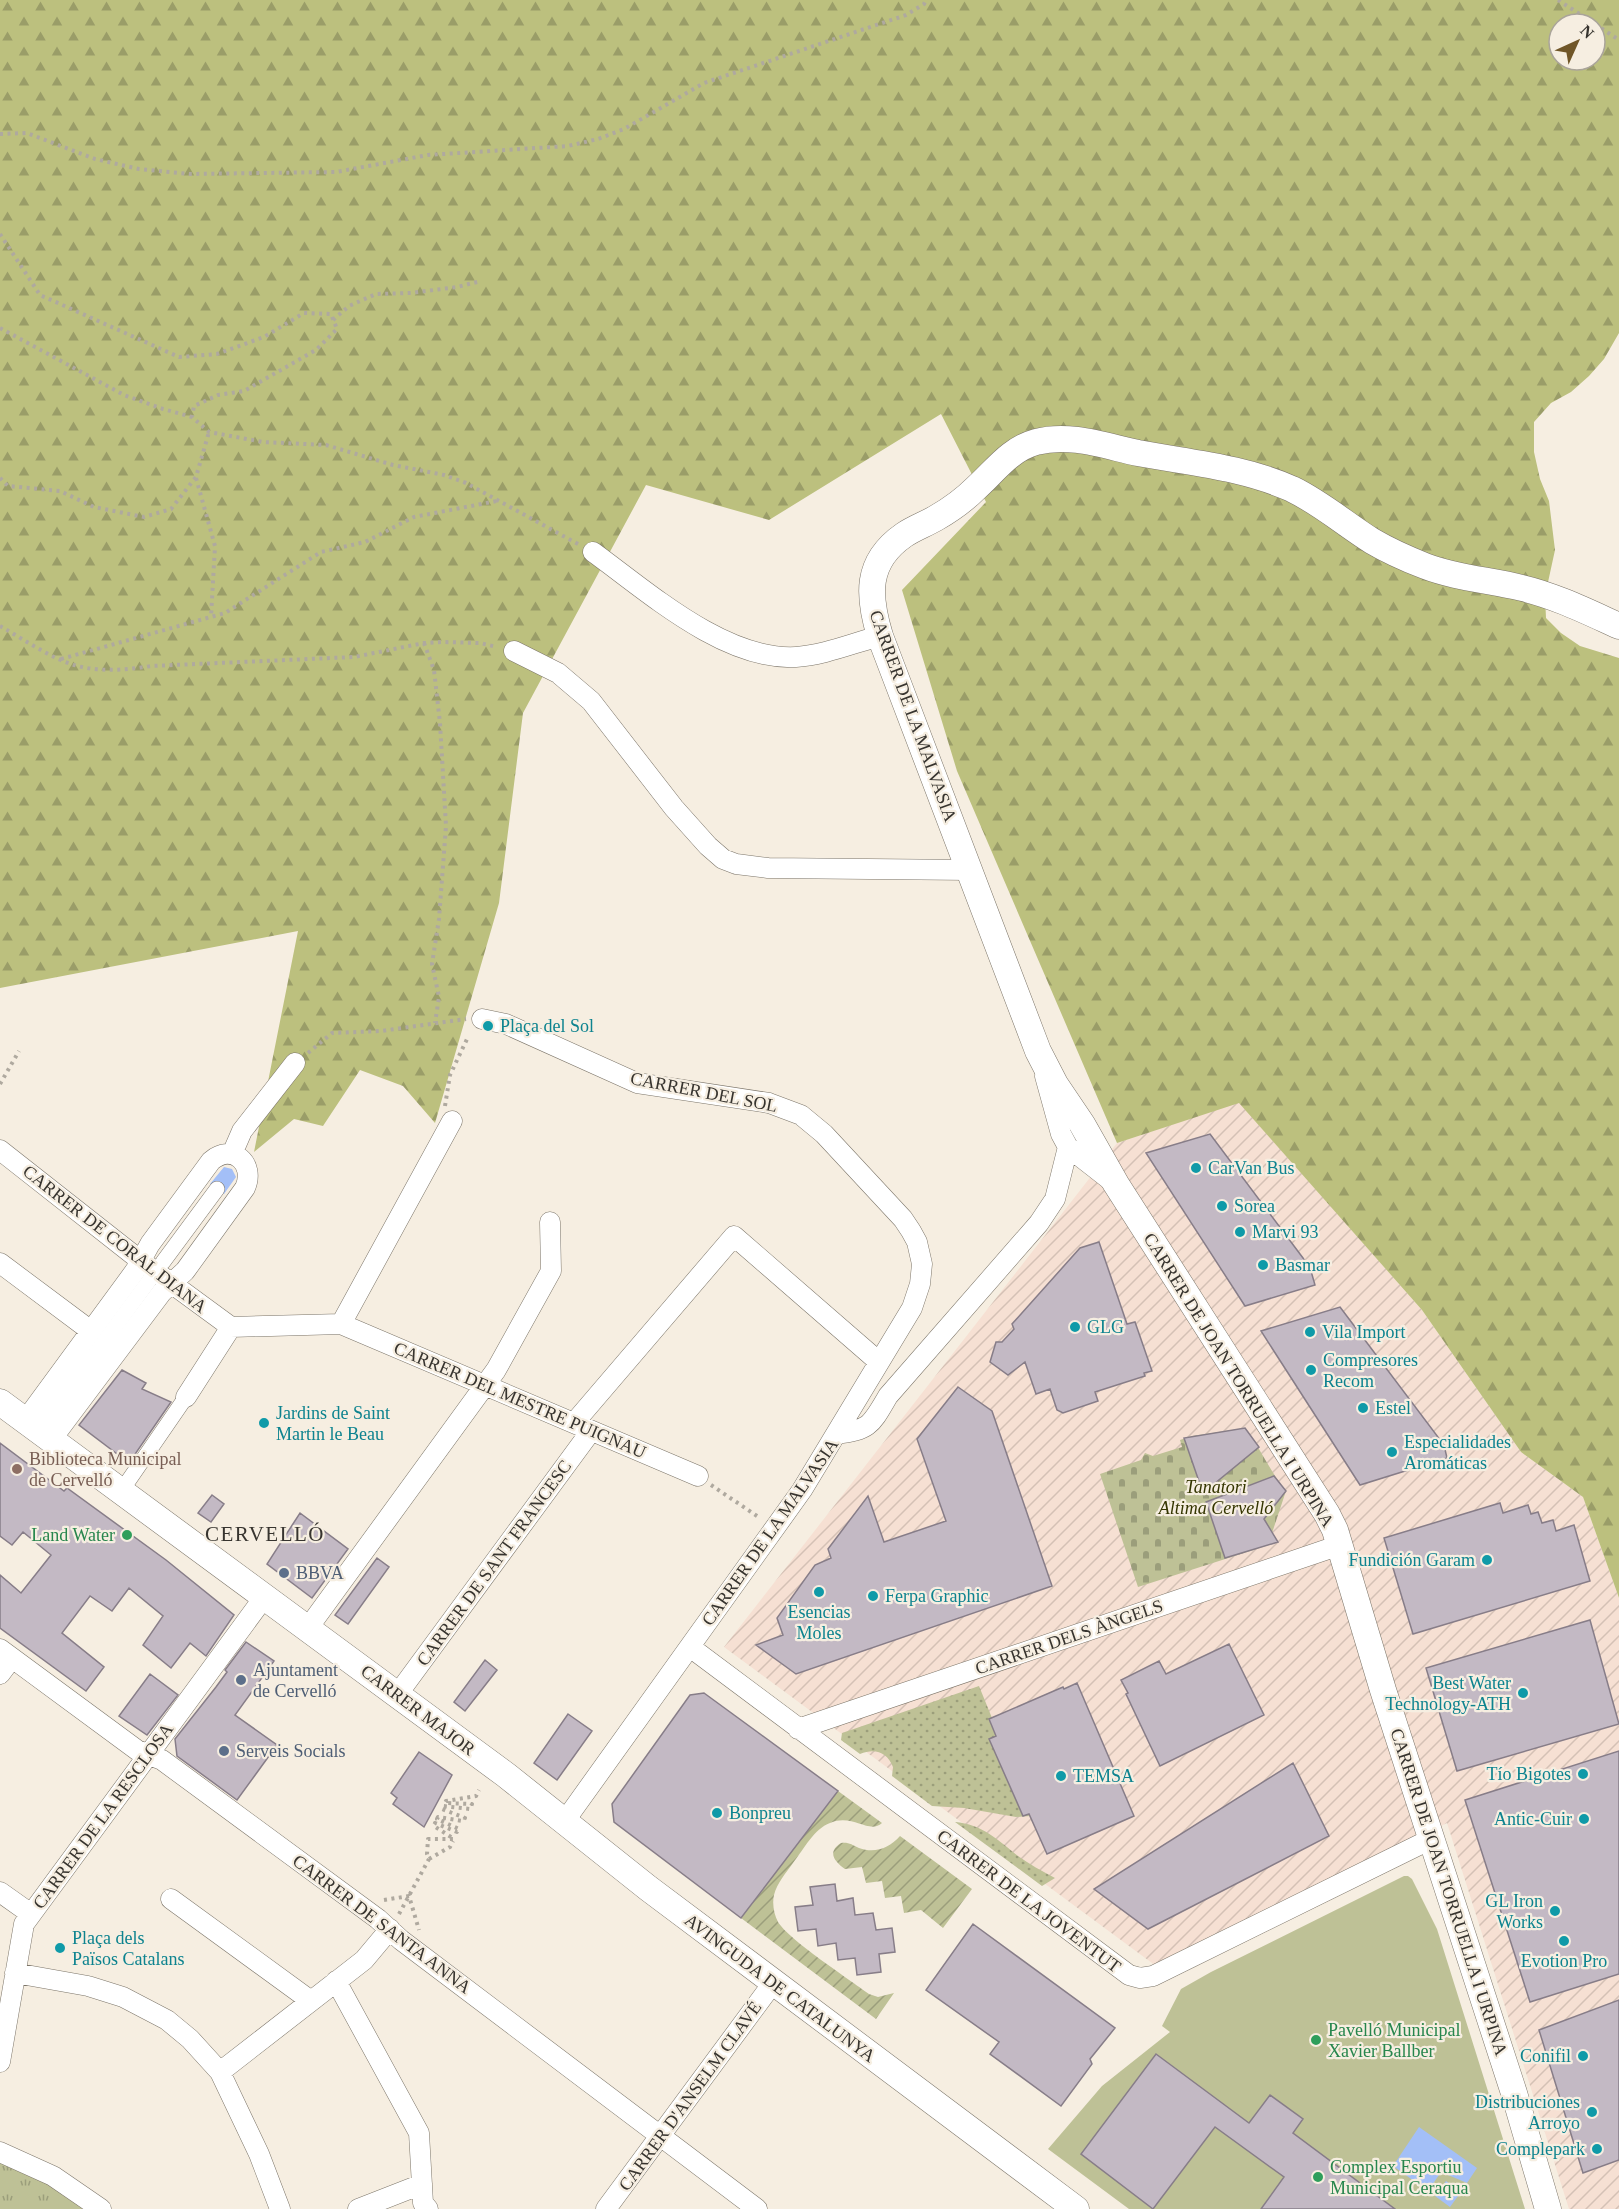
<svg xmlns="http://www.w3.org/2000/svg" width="1619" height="2209" font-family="'Times New Roman',serif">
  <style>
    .industrial { fill: url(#industrial-furrows) }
    .grass { fill: url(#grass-dots) }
    .forest { fill: url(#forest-firs); fill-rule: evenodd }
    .cemetery { fill: url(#cemetery-stones) }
    .park { fill: url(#park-tufts) }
    .garden { fill: url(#garden-furrows) }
    .pitch { fill: #bec196 }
    .water { fill: #a3bff7 }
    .building { fill: #c3b9c4; stroke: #877d88; stroke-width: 1.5 }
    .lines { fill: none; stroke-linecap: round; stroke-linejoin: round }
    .pedestrian-casing { stroke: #7c7569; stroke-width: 16 }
    .minor-casing { stroke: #7c7569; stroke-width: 21 }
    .tertiary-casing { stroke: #7c7569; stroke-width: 27 }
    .path { stroke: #afa99f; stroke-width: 4; stroke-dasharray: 3 4.5; stroke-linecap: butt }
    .pedestrian { stroke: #fff; stroke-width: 15 }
    .minor { stroke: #fff; stroke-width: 20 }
    .tertiary { stroke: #fff; stroke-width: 26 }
    .culture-dot { fill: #0f9aa8; stroke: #f6eee1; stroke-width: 2 }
    .education-dot { fill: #8d6e63; stroke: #f6eee1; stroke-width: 2 }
    .leisure-dot { fill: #2e9e5b; stroke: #f6eee1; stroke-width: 2 }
    .service-dot { fill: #5c6f8a; stroke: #f6eee1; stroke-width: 2 }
    .labels { text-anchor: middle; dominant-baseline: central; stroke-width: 4.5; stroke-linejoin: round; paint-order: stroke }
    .street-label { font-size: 18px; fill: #37342f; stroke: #f6eee1 }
    .culture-label { font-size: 18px; fill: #0d838f; stroke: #f6eee1; text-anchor: start }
    .education-label { font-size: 18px; fill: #785e54; stroke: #f6eee1; text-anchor: start }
    .park-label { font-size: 18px; font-style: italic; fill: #343500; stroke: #f6eee1 }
    .leisure-label { font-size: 18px; fill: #27864d; stroke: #f6eee1; text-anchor: start }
    .service-label { font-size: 18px; fill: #4e5e75; stroke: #f6eee1; text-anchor: start }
    .quarter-label { font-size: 21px; letter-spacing: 1.5px; fill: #37342f; stroke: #f6eee1 }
  </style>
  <defs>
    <pattern id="industrial-furrows" width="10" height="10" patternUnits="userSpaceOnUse" patternTransform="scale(1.5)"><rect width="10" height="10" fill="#f6e0d3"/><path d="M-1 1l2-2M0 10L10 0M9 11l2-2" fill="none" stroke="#d4c1b5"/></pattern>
    <pattern id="grass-dots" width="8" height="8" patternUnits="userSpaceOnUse" patternTransform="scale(1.5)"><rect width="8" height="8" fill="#bec196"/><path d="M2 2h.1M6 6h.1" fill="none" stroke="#9b9e7b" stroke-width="1.8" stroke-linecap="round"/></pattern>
    <pattern id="forest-firs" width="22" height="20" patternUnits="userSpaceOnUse" patternTransform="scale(1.5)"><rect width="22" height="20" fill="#bcc07e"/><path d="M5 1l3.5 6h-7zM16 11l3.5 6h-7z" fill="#9a9d68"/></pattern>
    <pattern id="cemetery-stones" width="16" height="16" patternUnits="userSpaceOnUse" patternTransform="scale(1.5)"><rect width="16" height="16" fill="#bec196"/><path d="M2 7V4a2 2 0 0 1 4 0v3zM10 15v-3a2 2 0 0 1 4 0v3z" fill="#9b9e7b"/></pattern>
    <pattern id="park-tufts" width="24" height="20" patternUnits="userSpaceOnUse" patternTransform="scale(1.5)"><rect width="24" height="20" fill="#bec196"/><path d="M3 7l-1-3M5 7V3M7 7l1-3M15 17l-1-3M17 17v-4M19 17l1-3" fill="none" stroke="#9b9e7b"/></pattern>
    <pattern id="garden-furrows" width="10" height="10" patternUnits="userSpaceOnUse" patternTransform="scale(1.5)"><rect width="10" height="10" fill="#bec196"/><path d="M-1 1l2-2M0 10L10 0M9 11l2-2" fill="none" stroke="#9b9e7b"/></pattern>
  </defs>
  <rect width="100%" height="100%" fill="#f6eee1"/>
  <path class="industrial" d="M1239,1102l183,208 99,142 62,45 36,101v611h-50l-122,-386 -291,143 -432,-319 393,-504z"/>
  <path class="grass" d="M979,1686l13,32 -3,1 7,17 -7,3 34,77 6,-2 2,2 -15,1 -52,-9 -32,-2 -40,-30 1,-9c-6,-15 -18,-19 -33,-13l-19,-14 1,-7z
    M955,1822c27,2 43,18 63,34 11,8 24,15 37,22l-13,8z"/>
  <path class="forest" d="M0,0h1619v333l-15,26 -15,17 -18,16 -20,11 -17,19v30l6,27 9,22 6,49 -10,46 1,22 15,15 19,13 39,12v940l-36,-101 -62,-45 -99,-142 -183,-207 -122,40 -160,-372 -55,-181 84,-88 -45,-88 -172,106 -123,-35 -123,228 -24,190 -64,220 -32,-37 -43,-16 -37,56 -29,-7 -40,33 44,-221 -298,57zM1559,24h36v36h-36z"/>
  <path class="cemetery" d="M1245,1428c15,20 25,43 41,63l-14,42 6,9 -140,45 -38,-113 41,-14 4,-7 8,3 29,-9 -2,-7 12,-4z"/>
  <path class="park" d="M0,2156l67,35 18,18h-85z"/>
  <path class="garden" d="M838,1791l44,32c-13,12 -29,-10 -52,0 -16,6 -26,26 -37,40 -7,10 -16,20 -19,32 -2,9 0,19 4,27 11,18 71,57 91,72l9,3 16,-4 -18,26 -135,-101z
    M900,1836l72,53 -29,39 -22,-18 -17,3 -3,-17 -16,2 -3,-17 -16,2 -4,-16 -17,2c-11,-8 -18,-17 -4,-26 8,-1 11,2 18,5 16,6 30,0 41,-12z"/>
  <path class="pitch" d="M1404,1876h4l4,3 25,50 88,280h-396l-81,-60 54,-63 68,-54 -8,-6 19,-37 30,-17z"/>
  <path class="water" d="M224,1167l8,2 4,8 -12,17 -14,-10z
    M1419,2127l58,41 -10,15 -26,-11 -13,19 -35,-25z
    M1446,2181l15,11 -11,15 -15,-11z"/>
  <path class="building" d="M1210,1134l93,124 8,13 4,14 -70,21 -99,-153z
    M1099,1242l28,82 8,-2 17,49 -8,2 1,3 -50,16 3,9 -35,12 -6,-3 -7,-21 -14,5 -11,-32 -17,13 -18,-13 6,-20h6l12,-13 -2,-5 68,-76z
    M1340,1307l104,138 3,13 -87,27 -99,-154z
    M122,1370l24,13 -4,6 29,13 -42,61 -50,-38z
    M958,1387l34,24 60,175 -256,88 -40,-29 27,-10 -6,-17 38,-53 16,-7 -3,-9 40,-53 16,46 62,-21 -29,-82z
    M1245,1428l14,19 -56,46 -19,-55z
    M0,1443l64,48 3,-3 99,72 68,55 -28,41 -16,-13 -19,25 -28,-23 20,-29 -34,-28 -17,23 -22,-15 -28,37 42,34 -18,24 -86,-63v-53l21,18 30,-38 -28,-23 -11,13 -12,-9z
    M1274,1476l12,15 -22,28 14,23 -53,16 -19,-56z
    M212,1495l12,9 -13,18 -13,-9z
    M1500,1503l3,10 25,-8 3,9 7,-2 4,11 11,-3 3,11 18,-6 16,56 -177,53 -29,-96z
    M300,1513l48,36 -36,49 -45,-34z
    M377,1558l12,9 -41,57 -13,-9z
    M1590,1620l29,104 -162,47 -31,-103z
    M246,1642l28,19 -39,54 42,30 -40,55 -60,-44 -2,-17 41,-52 11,-15 -2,-2z
    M1229,1644l35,71 -104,51 -34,-72 2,-1 -7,-13 38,-19 7,13z
    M485,1660l12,10 -32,41 -11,-9z
    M150,1674l28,21 -31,40 -28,-19z
    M1077,1683l57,133 -87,38 -18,-40 -6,2 -34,-77 7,-3 -7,-17 74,-32 1,2z
    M704,1693l134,98 -97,127 -127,-96 -2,-18 78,-109z
    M568,1714l24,17 -35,49 -23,-17z
    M1619,1751v223l-89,28 -65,-202z
    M419,1752l33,23 -28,52 -31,-23 4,-6 -6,-5z
    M1293,1763l36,73 -181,93 -54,-40z
    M835,1884l2,17 16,-3 2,17 18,-2 3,17 16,-2 3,24 -16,2 2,18 -24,3 -2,-17 -17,2 -2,-17 -18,3 -2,-17 -18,2 -3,-24 18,-2 -3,-18z
    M973,1924l142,104 -25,31 2,5 -31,42 -71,-52 9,-12 -73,-52z
    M1619,2000v160l-36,13 -44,-143z
    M1156,2054l93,69 21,-28 33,24 -10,14 102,76h-134l23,-32 -69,-50 -62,82 -72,-55z"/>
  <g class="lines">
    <g class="pedestrian-casing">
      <path id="pedestrian" d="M163,1262l54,-73
        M47,1419l104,-141
        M122,1490l64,-93"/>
    </g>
    <g class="minor-casing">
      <path id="minor" d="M593,552c55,40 132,109 203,105 29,-2 57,-14 84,-21
        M514,651l44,22 33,28 83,107 34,38 15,13 13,5 32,4 202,2
        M482,1019l24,5 131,59 132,20 32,12 23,19 79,85 8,12 6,11 5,22 -2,20 -8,24 -110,182 -238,332
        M1045,1076l16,58 7,13 41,32
        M0,1150l141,111 90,66
        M232,1154l10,-23 53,-68
        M0,1263l91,68
        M341,1324l111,-203
        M231,1327l110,-3 357,152
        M186,1397l45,-70
        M25,1421l110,-150 15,-27 61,-83c21,-18 45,2 34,27l-60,83 -23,21 -111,148
        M574,1423l160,-187 145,126
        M836,1434c34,-4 35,-9 52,-38l151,-173 16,-24 13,-52
        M308,1628l188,-258 55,-99 -1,-49
        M690,1647l439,328 11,3 13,-2 278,-137
        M0,1649l137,101 25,10 216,159 23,21 356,269
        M0,1674l12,-16
        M397,1695l194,-264
        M798,1729l542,-184
        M0,1892l31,22
        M171,1899l140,102
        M15,1973l73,13 35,11 44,23 23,19 30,33 39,82 21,55
        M336,1981l83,152 4,70 5,6
        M0,2062l24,-138 241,-328
        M220,2072l144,-112 26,-31
        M0,2152l53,24 48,33
        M358,2209l64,-25
        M606,2209l167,-226"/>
    </g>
    <g class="tertiary-casing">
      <path id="tertiary" d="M0,1402l506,373 142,113 428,321
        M1548,2209l-34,-116 -131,-403 -48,-160 -8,-16 -211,-330 -34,-60 -27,-40 -17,-33 -158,-415c-12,-40 -15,-74 24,-101 10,-7 22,-11 32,-17 14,-8 28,-18 40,-30 19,-17 34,-39 60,-46 34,-9 69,4 102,11 53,10 105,14 154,36 29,14 53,35 80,52 17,10 35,18 53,25 31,12 65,14 97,22 34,8 66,24 97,38"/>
    </g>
    <path class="path" d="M1558,0l37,24
      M1595,24l24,16
      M0,134l27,-1 68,26 44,10 51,5 146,-2 92,-17 140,-9 30,-7 26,-10 80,-46 202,-68 18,-11 2,-4
      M0,234l40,61 139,62 38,-3 47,-17 40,-24 27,1 6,15 -21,21 -72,41 -26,4 -24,11 -2,11 17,15 54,10 63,3 67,20 51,10 22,8 112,61
      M333,320l16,-14 27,-12 35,-1 46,-6 24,-6
      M0,328l124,67 39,14 29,8
      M0,478l8,8 52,5 34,16 50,10 27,-8 25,-32 13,-45
      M196,478l19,68 -4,71
      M0,626c29,16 60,40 94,43 19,2 38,0 57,-3l203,-9 70,-14 19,-1 37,1 17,4
      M424,643l10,27 6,53 6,103 -7,93 -7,45 7,33 -4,26
      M61,659l164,-46 96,-61 44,-10 49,-25 83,-16
      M308,1053l24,-20 49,-2 85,-12
      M0,1084l19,-33
      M445,1106l5,-31 18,-38
      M711,1485l49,33
      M429,1859l21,-12 3,-6
      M384,1900l25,-4 10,34
      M399,1914l30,-55 -2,-5 1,-15h26l-20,-13 1,-3 22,9 2,-3 -22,-10 1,-2 25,4 2,-3 -23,-9 1,-3 27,3 2,-5 -27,-1 1,-2 30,-5 3,-6"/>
    <use href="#pedestrian" class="pedestrian"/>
    <use href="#minor" class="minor"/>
    <use href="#tertiary" class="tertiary"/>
  </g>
  <g class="culture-dot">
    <circle cx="488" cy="1026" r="6"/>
    <circle cx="1196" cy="1168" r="6"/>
    <circle cx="1222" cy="1206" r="6"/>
    <circle cx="1240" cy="1232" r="6"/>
    <circle cx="1263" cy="1265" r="6"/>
    <circle cx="1075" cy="1327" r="6"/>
    <circle cx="1310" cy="1332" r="6"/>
    <circle cx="1311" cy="1370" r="6"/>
    <circle cx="1363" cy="1408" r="6"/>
    <circle cx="264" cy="1423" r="6"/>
    <circle cx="1392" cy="1452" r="6"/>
    <circle cx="1487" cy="1560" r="6"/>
    <circle cx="819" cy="1592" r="6"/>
    <circle cx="873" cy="1596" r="6"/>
    <circle cx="1523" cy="1693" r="6"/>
    <circle cx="1583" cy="1774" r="6"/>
    <circle cx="1061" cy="1776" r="6"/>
    <circle cx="717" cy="1813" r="6"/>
    <circle cx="1584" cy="1819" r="6"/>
    <circle cx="1555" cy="1911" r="6"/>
    <circle cx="1564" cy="1941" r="6"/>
    <circle cx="60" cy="1948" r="6"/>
    <circle cx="1583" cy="2056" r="6"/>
    <circle cx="1592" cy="2112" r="6"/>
    <circle cx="1597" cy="2149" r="6"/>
  </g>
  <circle class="education-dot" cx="17" cy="1469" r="6"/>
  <g class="leisure-dot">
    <circle cx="127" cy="1535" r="6"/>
    <circle cx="1316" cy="2040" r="6"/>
    <circle cx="1318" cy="2177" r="6"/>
  </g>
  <g class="service-dot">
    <circle cx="284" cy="1573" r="6"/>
    <circle cx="241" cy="1680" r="6"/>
    <circle cx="224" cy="1751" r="6"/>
  </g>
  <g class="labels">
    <g class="street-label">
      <text transform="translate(913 716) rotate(70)">CARRER DE LA MALVASIA</text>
      <text transform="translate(704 1092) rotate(11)">CARRER DEL SOL</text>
      <text transform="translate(115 1239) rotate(38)">CARRER DE CORAL DIANA</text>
      <text transform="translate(1239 1380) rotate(58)">CARRER DE JOAN TORRUELLA I URPINA</text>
      <text transform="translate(520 1400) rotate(23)">CARRER DEL MESTRE PUIGNAU</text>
      <text transform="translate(770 1532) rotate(-55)">CARRER DE LA MALVASIA</text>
      <text transform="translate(494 1563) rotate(-54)">CARRER DE SANT FRANCESC</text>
      <text transform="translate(1069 1637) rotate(-19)">CARRER DELS ÀNGELS</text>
      <text transform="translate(418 1710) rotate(37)">CARRER MAJOR</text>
      <text transform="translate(103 1816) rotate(-54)">CARRER DE LA RESCLOSA</text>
      <text transform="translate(1449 1892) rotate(72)">CARRER DE JOAN TORRUELLA I URPINA</text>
      <text transform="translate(1029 1901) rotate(37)">CARRER DE LA JOVENTUT</text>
      <text transform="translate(382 1924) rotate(37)">CARRER DE SANTA ANNA</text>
      <text transform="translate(780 1988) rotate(37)">AVINGUDA DE CATALUNYA</text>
      <text transform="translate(690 2096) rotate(-54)">CARRER D'ANSELM CLAVÉ</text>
    </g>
    <g class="culture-label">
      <text x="500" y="1026">Plaça del Sol</text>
      <text x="1208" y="1168">CarVan Bus</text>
      <text x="1234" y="1206">Sorea</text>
      <text x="1252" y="1232">Marvi 93</text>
      <text x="1275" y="1265">Basmar</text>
      <text x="1087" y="1327">GLG</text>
      <text x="1322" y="1332">Vila Import</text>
      <text x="1323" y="1360">Compresores<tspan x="1323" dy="21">Recom</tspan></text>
      <text x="1375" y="1408">Estel</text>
      <text x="276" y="1413">Jardins de Saint<tspan x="276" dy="21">Martin le Beau</tspan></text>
      <text x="1404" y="1442">Especialidades<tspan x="1404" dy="21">Aromáticas</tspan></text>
      <text x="1475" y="1560" text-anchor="end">Fundición Garam</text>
      <text x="885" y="1596">Ferpa Graphic</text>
      <text x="819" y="1612" text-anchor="middle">Esencias<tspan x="819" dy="21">Moles</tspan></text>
      <text x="1511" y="1683" text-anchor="end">Best Water<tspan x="1511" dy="21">Technology-ATH</tspan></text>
      <text x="1571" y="1774" text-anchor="end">Tío Bigotes</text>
      <text x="1073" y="1776">TEMSA</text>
      <text x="729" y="1813">Bonpreu</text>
      <text x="1572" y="1819" text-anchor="end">Antic-Cuir</text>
      <text x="1543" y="1901" text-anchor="end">GL Iron<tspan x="1543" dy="21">Works</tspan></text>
      <text x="72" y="1938">Plaça dels<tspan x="72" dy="21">Països Catalans</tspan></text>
      <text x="1564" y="1961" text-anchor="middle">Evotion Pro</text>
      <text x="1571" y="2056" text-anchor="end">Conifil</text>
      <text x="1580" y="2102" text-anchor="end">Distribuciones<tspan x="1580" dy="21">Arroyo</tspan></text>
      <text x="1585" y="2149" text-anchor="end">Complepark</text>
    </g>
    <g class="education-label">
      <text x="29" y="1459">Biblioteca Municipal<tspan x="29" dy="21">de Cervelló</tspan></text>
    </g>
    <g class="park-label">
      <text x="1216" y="1487">Tanatori<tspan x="1216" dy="21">Altima Cervelló</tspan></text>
    </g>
    <g class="leisure-label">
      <text x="115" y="1535" text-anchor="end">Land Water</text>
      <text x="1328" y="2030">Pavelló Municipal<tspan x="1328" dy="21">Xavier Ballber</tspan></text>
      <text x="1330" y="2167">Complex Esportiu<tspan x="1330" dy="21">Municipal Ceraqua</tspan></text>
    </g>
    <g class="service-label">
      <text x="296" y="1573">BBVA</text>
      <text x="253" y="1670">Ajuntament<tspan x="253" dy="21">de Cervelló</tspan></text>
      <text x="236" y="1751">Serveis Socials</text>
    </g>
    <g class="quarter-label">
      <text x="265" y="1534">CERVELLÓ</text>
    </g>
  </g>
  <g transform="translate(1577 42) rotate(45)"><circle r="28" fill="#f6eee1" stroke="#aaa49a" stroke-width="1.5"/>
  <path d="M0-4.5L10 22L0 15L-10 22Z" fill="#705628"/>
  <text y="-9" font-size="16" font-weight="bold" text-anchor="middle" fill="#37342f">N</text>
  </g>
</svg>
